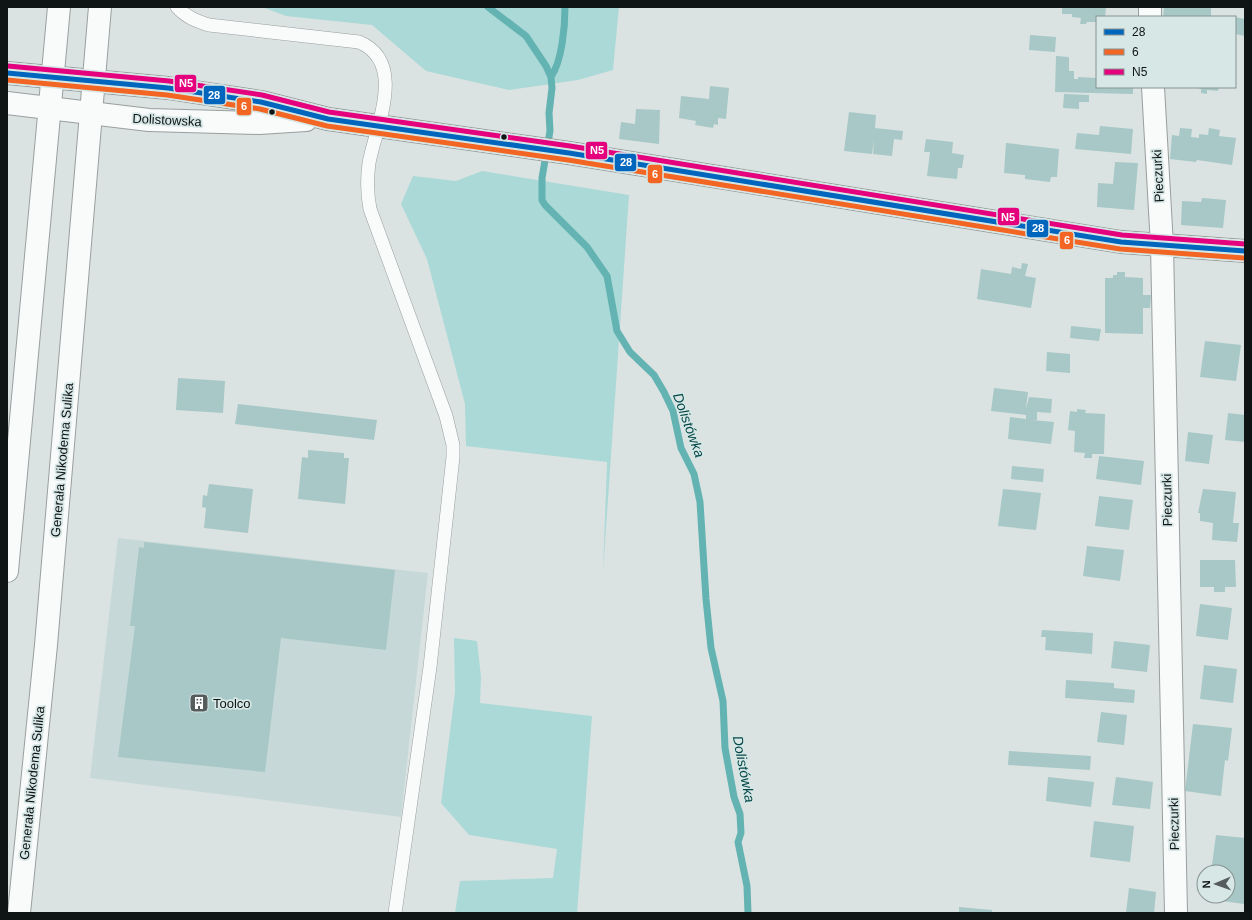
<svg xmlns="http://www.w3.org/2000/svg" width="1252" height="920" font-family="Arial,sans-serif">
  <style>
    .built { fill: #c6d9d8 }
    .green { fill: #abd9d7 }
    .lines { fill: none; stroke-linecap: round; stroke-linejoin: round }
    .stream { stroke: #63b3b2; stroke-width: 7 }
    .building { fill: #a7c8c6 }
    .lane-casing { stroke: #999f9e; stroke-width: 14 }
    .street-casing { stroke: #999f9e; stroke-width: 24 }
    .highway-casing { stroke: #999f9e; stroke-width: 24 }
    .lane { stroke: #f9fbfb; stroke-width: 13 }
    .street { stroke: #f9fbfb; stroke-width: 22 }
    .highway { stroke: #f9fbfb; stroke-width: 22 }
    .bus-1-casing { stroke: #d6e7e6; stroke-width: 8 }
    .bus-2-casing { stroke: #d6e7e6; stroke-width: 8 }
    .bus-3-casing { stroke: #d6e7e6; stroke-width: 8 }
    .bus-1 { stroke: #0065bd; stroke-width: 5 }
    .bus-2 { stroke: #f26522; stroke-width: 5 }
    .bus-3 { stroke: #e5007d; stroke-width: 5 }
    .bus-dot { fill: #0f1414; stroke: #d6e7e6; stroke-width: 1.5 }
    .labels { text-anchor: middle; dominant-baseline: central; stroke-width: 3.5; stroke-linejoin: round; paint-order: stroke }
    .street-label { font-size: 13px; fill: #0f1414; stroke: #d6e7e6 }
    .poi-label { font-size: 13px; fill: #0f1414; stroke: #d6e7e6; text-anchor: start }
    .water-label { font-size: 14px; font-style: italic; fill: #054847; stroke: #d6e7e6 }
    .line-badge { stroke: #d6e7e6; stroke-width: 1.5 }
    .badge-label { font-size: 11px; text-anchor: middle; font-weight: bold; fill: #fff }
  </style>
  <rect width="100%" height="100%" fill="#dae3e2"/>
  <path class="built" d="M118,538l310,35 -27,244 -311,-39z"/>
  <path class="green" d="M262,7h357l-6,63 -35,10 -69,10 -83,-19 -54,-46 -86,-9z
    M482,171l147,24 -26,377 4,-110 -141,-16 -1,-42 -38,-145 -26,-55 12,-28 43,5z
    M454,638l23,3 4,36 -1,26 112,13 -15,197h-122l5,-32 93,-3 4,-29 -88,-14 -28,-32 14,-111z"/>
  <g class="lines">
    <path class="stream" d="M488,7l38,29 20,30 5,11 1,11 -3,25 1,18 -8,47v22l3,5 42,42 20,29 10,55 13,21 24,23 10,17 9,19 8,37 13,26 6,28 6,97 5,49 12,53 2,47 9,49 6,17 1,19 -3,9 9,44 1,27
      M551,77c11,-16 14,-50 14,-70"/>
  </g>
  <path class="building" d="M1062,7h44l-1,10h-8v5h-10l-1,2h-6l1,-6 -9,-1v-3h-10z
    M1164,7h47v10h-48z
    M1235,17l10,2v17l-10,-2z
    M1030,35l26,2 -1,15 -26,-2z
    M1056,56l13,1v14h5v8h4v-2l19,1v9h36v7l-78,-2z
    M710,86l19,2 -3,31 -8,-1v7l-4,-1 -1,4 -18,-3 1,-4 -17,-3 2,-22 28,3z
    M1193,87h26l-1,4 -11,-1v4l-6,-1v-4z
    M1064,94l25,1v7h-10v7l-16,-1z
    M636,109l24,1 -1,34 -40,-5 2,-17 14,2z
    M849,112l27,3 -1,13 28,3 -1,9 -8,-1 -2,17 -19,-2 1,-15 -2,15 -28,-3z
    M1100,126l33,3 -2,25 -56,-5 2,-16 22,2z
    M1180,128l12,1 -1,8 8,1v-4l9,1 1,-7 11,2 -1,6 17,2 -4,27 -35,-5 -1,2 -26,-3 2,-24 7,1z
    M926,139l27,3 -1,11 12,2 -2,13h-4l-1,11 -30,-3 3,-24h-6z
    M1006,143l53,6 -2,28h-6l-1,5 -25,-3v-4l-21,-2z
    M1115,162l23,1 -4,47 -37,-3 1,-24 15,1z
    M1202,198l24,2 -3,28 -42,-3 1,-24 19,1z
    M1022,263l6,1 -3,12 11,2 -5,30 -54,-9 4,-30 30,5 1,-7 9,2z
    M1117,272h8v5l18,1v17h8l-1,13h-7v26l-38,-1v-55h8v-3h4z
    M1071,326l30,3 -2,12 -29,-3z
    M1205,341l36,4 -5,36 -36,-4z
    M1047,352l23,2v19l-24,-2z
    M178,378l47,3 -2,32 -47,-3z
    M994,388l34,4 -2,17 3,-12 23,2 -1,14 -14,-1v8h-5l22,2 -3,22 -43,-5 2,-22 16,2v-4l-35,-4z
    M238,404l139,16 -3,20 -139,-16z
    M1077,409l9,1 -1,3 20,1 -1,40h-12v4h-8l1,-5 -11,-1 1,-21 -7,-1 2,-19 7,1z
    M1228,413l17,2v27l-20,-2z
    M1188,432l25,3 -4,29 -24,-3z
    M308,450l36,3v5h5l-4,46 -47,-5 4,-42 6,1z
    M1099,456l45,5 -3,24 -45,-6z
    M1012,466l32,3 -1,13 -32,-3z
    M209,484l44,5 -5,44 -44,-5 2,-20 -4,-1 1,-12 4,1z
    M1003,489l38,4 -5,37 -38,-4z
    M1203,489l33,3 -3,31h6l-2,19 -25,-2 1,-17 -13,-2v-8h-2z
    M1099,496l34,4 -4,30 -34,-4z
    M144,542l251,28 -9,80 -105,-12 -16,134 -147,-15 17,-131h-5l9,-79 5,1z
    M1087,546l37,4 -4,31 -37,-5z
    M1200,560h35l1,27h-11v5h-11v-5h-14z
    M1200,604l32,4 -4,32 -32,-4z
    M1042,630l51,3 -1,21 -47,-4 1,-13h-5z
    M1114,641l36,4 -3,27 -36,-4z
    M1204,665l33,4 -4,34 -33,-4z
    M1066,680l48,3v5l21,2 -1,13 -69,-5z
    M1101,712l26,3 -3,30 -27,-3z
    M1193,724l39,4 -4,33 -3,-1 -4,36 -36,-5z
    M1009,751l82,5 -1,14 -82,-5z
    M1048,777l46,5 -3,25 -45,-6z
    M1116,777l37,5 -3,27 -38,-4z
    M1094,821l40,5 -4,36 -40,-5z
    M1216,835l29,3 -1,66 -36,-5 1,-3h19v-24h-17z
    M1129,888l27,4 -2,21h-28z
    M959,907l33,3v3h-33z"/>
  <g class="lines">
    <g class="lane-casing">
      <path id="lane" d="M177,7c9,10 19,14 32,18l150,17c48,20 17,84 10,121 -2,15 -2,31 1,46l76,207 7,29v12l-23,210 -35,246"/>
    </g>
    <g class="street-casing">
      <path id="street" d="M1150,7v10
        M7,73l161,15 93,14 67,17 241,34 552,89 124,9
        M1153,87l9,159 14,667
        M7,103l142,17 110,3 47,-3"/>
    </g>
    <g class="highway-casing">
      <path id="highway" d="M7,571l52,-564
        M19,913l27,-268 54,-638"/>
    </g>
    <use href="#lane" class="lane"/>
    <use href="#street" class="street"/>
    <use href="#highway" class="highway"/>
    <g class="bus-1-casing">
      <path id="bus-1" d="M7,73l161,15 93,14 67,17 241,34 552,89 124,9"/>
    </g>
    <g class="bus-2-casing">
      <path id="bus-2" d="M7,80l160,15 93,14 67,17 241,34 552,89 124,9"/>
    </g>
    <g class="bus-3-casing">
      <path id="bus-3" d="M8,66l161,15 93,14 67,17 241,34 552,89 123,9"/>
    </g>
    <use href="#bus-1" class="bus-1"/>
    <use href="#bus-2" class="bus-2"/>
    <use href="#bus-3" class="bus-3"/>
  </g>
  <defs>
    <g id="building-square" transform="scale(1)"><rect x="-9" y="-9" width="18" height="18" rx="4" fill="#565c5c" stroke="#d6e7e6"/><path d="M-4-6H4V6H1V3H-1V6H-4ZM-2.5-4.3h1.7v1.8h-1.7ZM.8-4.3h1.7v1.8H.8ZM-2.5-1h1.7V.8h-1.7ZM.8-1h1.7V.8H.8Z" fill="#fff"/></g>
  </defs>
  <g fill-rule="evenodd">
    <use href="#building-square" x="199" y="703"/>
  </g>
  <g class="bus-dot">
    <circle cx="272" cy="112" r="3.5"/>
    <circle cx="504" cy="137" r="3.5"/>
  </g>
  <g class="labels">
    <g class="street-label">
      <text transform="translate(167 120) rotate(3)">Dolistowska</text>
      <text transform="translate(1158 176) rotate(-93)">Pieczurki</text>
      <text transform="translate(62 460) rotate(-85)">Generała Nikodema Sulika</text>
      <text transform="translate(1167 500) rotate(-91)">Pieczurki</text>
      <text transform="translate(32 783) rotate(-84)">Generała Nikodema Sulika</text>
      <text transform="translate(1174 824) rotate(-91)">Pieczurki</text>
    </g>
    <g class="poi-label">
      <text x="213" y="703">Toolco</text>
    </g>
    <g class="water-label">
      <text transform="translate(689 425) rotate(70)">Dolistówka</text>
      <text transform="translate(744 769) rotate(79)">Dolistówka</text>
    </g>
  </g>
  <g class="line-badge">
    <rect x="174" y="74" width="23" height="19" rx="4" fill="#e5007d"/>
    <rect x="203" y="85" width="23" height="20" rx="4" fill="#0065bd"/>
    <rect x="236" y="97" width="16" height="19" rx="4" fill="#f26522"/>
    <rect x="585" y="141" width="23" height="19" rx="4" fill="#e5007d"/>
    <rect x="614" y="153" width="23" height="19" rx="4" fill="#0065bd"/>
    <rect x="647" y="164" width="16" height="20" rx="4" fill="#f26522"/>
    <rect x="997" y="207" width="23" height="19" rx="4" fill="#e5007d"/>
    <rect x="1026" y="219" width="23" height="19" rx="4" fill="#0065bd"/>
    <rect x="1059" y="231" width="15" height="19" rx="4" fill="#f26522"/>
  </g>
  <g class="badge-label">
    <text x="186" y="87">N5</text>
    <text x="214" y="99">28</text>
    <text x="244" y="110">6</text>
    <text x="597" y="154">N5</text>
    <text x="626" y="166">28</text>
    <text x="655" y="178">6</text>
    <text x="1008" y="221">N5</text>
    <text x="1038" y="232">28</text>
    <text x="1067" y="244">6</text>
  </g>
  <rect width="1252" height="920" fill="none" stroke="#0f1414" stroke-width="16"/>
  <rect x="1096" y="16" width="140" height="72" fill="#d6e7e6" stroke="#869392"/>
  <rect x="1104" y="29" width="20" height="6" fill="#0065bd" stroke="#869392"/>
  <text x="1132" y="36" font-size="12" fill="#0f1414">28</text>
  <rect x="1104" y="49" width="20" height="6" fill="#f26522" stroke="#869392"/>
  <text x="1132" y="56" font-size="12" fill="#0f1414">6</text>
  <rect x="1104" y="69" width="20" height="6" fill="#e5007d" stroke="#869392"/>
  <text x="1132" y="76" font-size="12" fill="#0f1414">N5</text>
  <g transform="translate(1216 884) rotate(268)"><circle r="19" fill="#d6e7e6" stroke="#869392"/>
  <path d="M0-3L7 15L0 10L-7 15Z" fill="#565c5c"/>
  <text y="-6" font-size="11" font-weight="bold" text-anchor="middle" fill="#0f1414">N</text>
  </g>
</svg>
